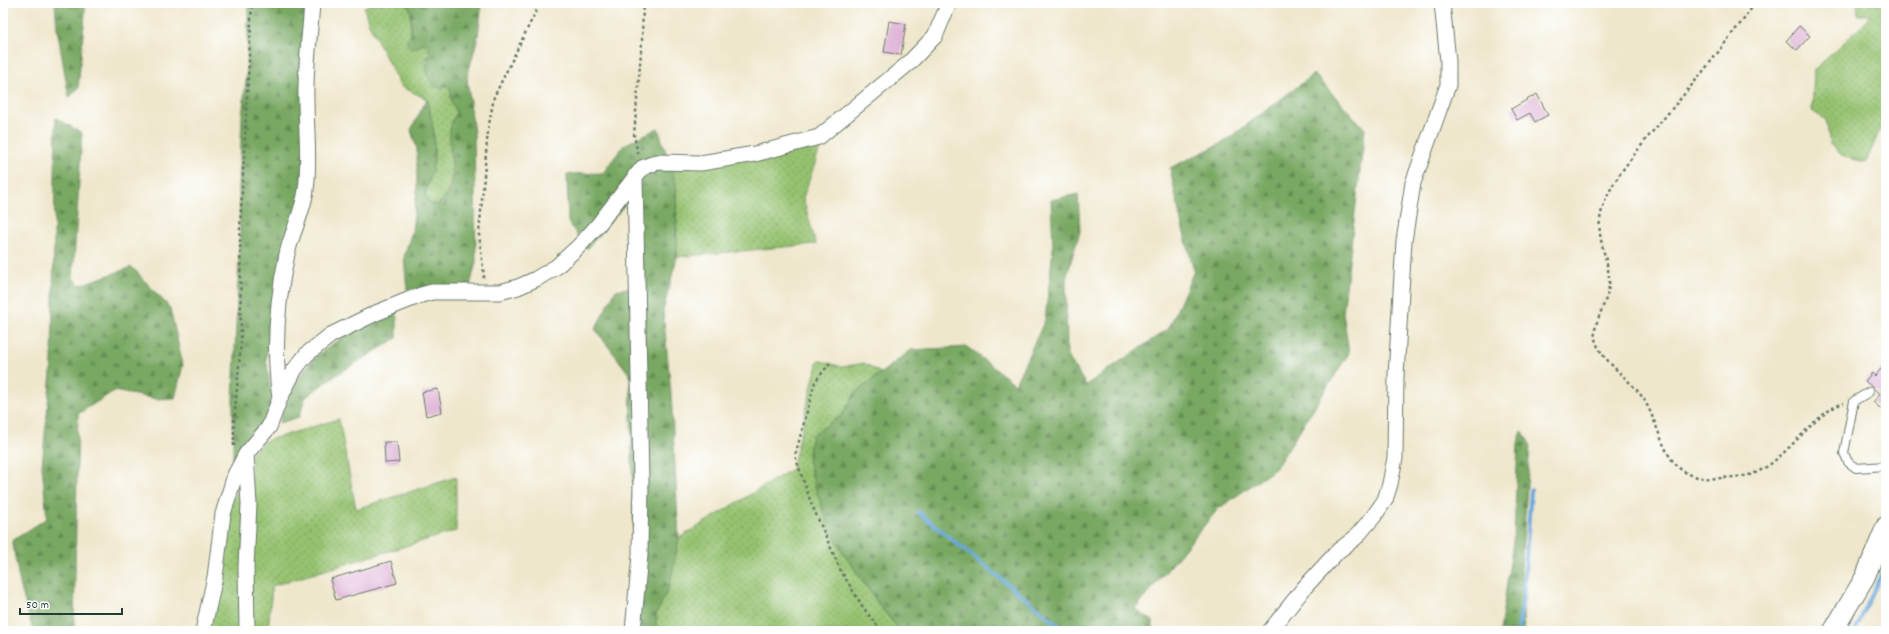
<svg xmlns="http://www.w3.org/2000/svg" width="1889" height="634" font-family="Dekko,sans-serif">
  <style>
    .grass { fill: url(#grass-dots); stroke: #5a8052 }
    .forest { fill: url(#forest-firs); stroke: #4c724b }
    .lines { fill: none; stroke-linecap: round; stroke-linejoin: round }
    .stream { stroke: #68a7da; stroke-width: 4 }
    .building { fill: #ddafd4 }
    .service-casing { stroke: #687869; stroke-width: 10 }
    .minor-casing { stroke: #687869; stroke-width: 17 }
    .tertiary-casing { stroke: #687869; stroke-width: 21 }
    .path { stroke: #687869; stroke-width: 2.5; stroke-dasharray: 3 3; stroke-linecap: butt }
    .service { stroke: #fff; stroke-width: 8 }
    .minor { stroke: #fff; stroke-width: 15 }
    .tertiary { stroke: #fff; stroke-width: 19 }
  </style>
  <defs>
    <pattern id="grass-dots" width="8" height="8" patternUnits="userSpaceOnUse"><rect width="8" height="8" fill="#95c270"/><path d="M2 2h.1M6 6h.1" fill="none" stroke="#799f5d" stroke-width="1.8" stroke-linecap="round"/></pattern>
    <pattern id="forest-firs" width="22" height="20" patternUnits="userSpaceOnUse"><rect width="22" height="20" fill="#78a862"/><path d="M5 1l3.5 6h-7zM16 11l3.5 6h-7z" fill="#628a52"/></pattern>
  </defs>
  <rect width="100%" height="100%" fill="#fff"/>
  <filter id="ink" filterUnits="userSpaceOnUse"><feTurbulence type="fractalNoise" baseFrequency=".025" numOctaves="2"/><feDisplacementMap in="SourceGraphic" scale="8" xChannelSelector="R" yChannelSelector="G"/><feConvolveMatrix kernelMatrix="1 2 1 2 8 2 1 2 1" color-interpolation-filters="sRGB"/></filter>
  <filter id="wash" filterUnits="userSpaceOnUse"><feTurbulence type="fractalNoise" baseFrequency=".012" numOctaves="4" result="noise"/><feDisplacementMap in="SourceGraphic" scale="16" xChannelSelector="R" yChannelSelector="G"/><feGaussianBlur stdDeviation="0.9" result="paint"/><feColorMatrix in="noise" values="0 0 0 0 0 0 0 0 0 0 0 0 0 0 0 0 0 1.4 0 .05"/><feComposite in="paint" operator="in"/></filter>
  <g filter="url(#wash)">
    <rect width="100%" height="100%" fill="#efe7cc"/>
    <path class="grass" d="M375,3h32l4,9v23l6,12 6,-3 5,3 2,5 -5,11 17,24h4l4,1 2,15 4,7v5l-3,3 -3,34 4,20 -8,23 -4,7 -5,3 -8,-2 -4,-8c2,-10 7,-20 8,-30 4,-22 -1,-45 -6,-66l-27,-13 -32,-64 -4,-15z
      M1857,3h29v106l-7,23 -13,30 -22,-5 -14,-13 -4,-24 -14,-9 2,-41 49,-45 7,-10h-12z
      M823,140l-20,58 13,46 -139,13 -1,-73 -6,-17z
      M818,360l24,7 22,-4 17,10 -25,19 -14,23 -30,20 -4,24 6,24 14,42 16,29 35,51 21,26h-244v-16l14,-31 9,-46 113,-69z
      M339,419l17,90 100,-32v54l-184,55 -4,45h-19l3,-178 13,-12z
      M244,474l-1,157h-36l21,-122z"/>
    <path class="forest" d="M55,3h31l-8,86 -9,9 -12,-70z
      M248,3h57l1,169 -40,186 7,47 -7,20 -33,36v-62l7,-167 -1,-45 3,-70 5,-47z
      M407,3h75l-4,33 -11,42 7,55 1,56 1,73 -6,24 -46,2 -17,2 -3,-33 8,-26 5,-41v-41l-6,-19 16,-31c5,21 10,44 6,66 -1,10 -6,20 -8,30l4,8 8,2c32,-22 1,-68 19,-90v-5l-4,-7 -2,-15 -4,-1h-11c-12,-14 -9,-19 -5,-35l-2,-5 -5,-3 -12,5 -4,-5v-5l4,-4v-23z
      M1314,74l51,55 -22,184 6,40 -74,116 -57,40 -83,100 18,12v10h-253l-21,-26 -35,-51 -16,-29 -14,-42 -6,-24 4,-24 30,-20 14,-23 55,-42 56,-3 48,37 30,-64 8,-71 -2,-49 27,-6 2,37 -14,48 1,76 19,30 83,-57 25,-57 -14,-53 -10,-50 54,-26z
      M56,118l26,15 -9,145 7,7 52,-18 38,41 13,57 -8,33 -19,1 -42,-8 -36,23 -4,217h-41l-13,-47 -8,-43 35,-23 -5,-52 10,-104z
      M658,128l18,56 1,73 -14,54 8,82 8,145 -9,46 -14,31v16h-29l7,-92 -4,-164 -35,-46 21,-39 16,-3 -3,-87 -42,49 -19,-27 -1,-48 36,-1 21,-28z
      M397,311v27l-69,42 -23,18 -6,19 -20,6c23,-72 53,-81 118,-112z
      M1522,431l8,13 -9,125 3,62h-24l14,-96 4,-92z"/>
    <g class="lines">
      <path class="stream" d="M918,512l148,119
        M1518,631l5,-33 8,-108
        M1855,631l31,-67"/>
    </g>
    <g id="blocks">
      <path class="building" d="M889,21l17,3 -5,31 -17,-3z
        M1799,26l11,10 -13,14 -11,-9z
        M1537,94l11,21 -13,7 -5,-9 -13,7 -6,-11z
        M1886,363v50l-13,-11 7,-8 -15,-13 7,-8 3,3z
        M438,389l4,23 -16,4 -4,-24z
        M384,442h13l2,20 -14,1z
        M391,561l6,22 -61,17 -6,-21z"/>
    </g>
  </g>
  <g filter="url(#ink)">
    <use href="#blocks" fill-opacity="0" stroke="#687869" stroke-width="1"/>
    <g class="lines">
      <g class="service-casing">
        <path id="service" d="M1869,392l-15,9 -10,52 4,9 8,6 30,-2"/>
      </g>
      <g class="minor-casing">
        <path id="minor" d="M280,398c-7,-48 -3,-97 7,-144 5,-22 16,-42 19,-64 4,-30 0,-60 0,-90 -1,-32 4,-65 6,-97
          M246,454l3,50 -3,63 1,64
          M203,631l12,-54 8,-63 12,-39 11,-21 23,-27 11,-29 15,-29 12,-15 24,-19 45,-22 45,-18 11,-3h68l18,-5 18,-8 20,-12 23,-21 19,-21 44,-57 15,-6 44,1 54,-9 64,-17 90,-74 26,-27 14,-33
          M633,631l7,-76 1,-75 -6,-304
          M1270,631l34,-43 34,-37 17,-13 19,-22 11,-16 5,-16 5,-26 1,-82 8,-135 9,-58 35,-98v-24l-6,-58"/>
      </g>
      <g class="tertiary-casing">
        <path id="tertiary" d="M1833,631l32,-54 21,-51"/>
      </g>
      <path class="path" d="M1754,3c-6,13 -17,24 -26,36 -25,34 -53,66 -80,98 -17,22 -45,54 -48,83 -3,22 11,44 9,66 -2,19 -19,40 -13,56 8,23 40,40 51,63 19,37 18,78 74,73 10,-1 27,-1 36,-6 31,-14 57,-60 87,-69
        M638,154l-4,-19 8,-94 1,-38
        M483,278l1,-2 -5,-42 9,-104 6,-33 46,-94
        M830,363l-15,19 -20,74 16,47 30,68 23,38 18,22
        M234,446v-23l7,-81 -1,-113 12,-226"/>
      <use href="#service" class="service"/>
      <use href="#minor" class="minor"/>
      <use href="#tertiary" class="tertiary"/>
    </g>
  </g>
  <rect width="1889" height="634" fill="none" stroke="#fff" stroke-width="16"/>
  <path d="M20 608v6h102v-6" fill="none" stroke="#1f3d34" stroke-width="2"/>
  <text x="26" y="608" font-size="12" fill="#1f3d34" stroke="#ffffff" stroke-width="3" paint-order="stroke">50 m</text>
</svg>
